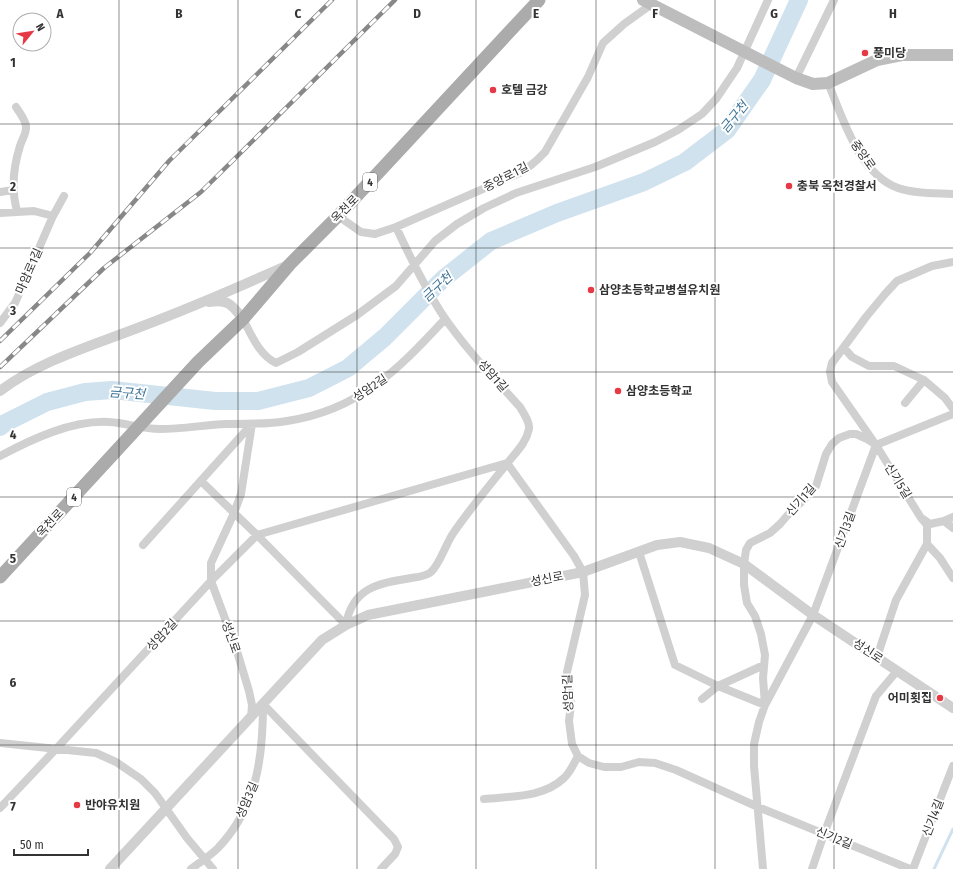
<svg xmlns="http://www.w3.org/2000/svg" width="953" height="869" font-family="'Fira Sans Condensed','Noto Sans KR',sans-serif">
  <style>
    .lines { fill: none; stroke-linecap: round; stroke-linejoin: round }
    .stream { stroke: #cfe2ee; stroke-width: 3 }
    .river { stroke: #cfe2ee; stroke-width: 18 }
    .minor { stroke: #d0d0d0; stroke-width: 8 }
    .tertiary { stroke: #d0d0d0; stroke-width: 10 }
    .secondary { stroke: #bdbdbd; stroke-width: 12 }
    .primary { stroke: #ababab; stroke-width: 13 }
    .rail-casing { stroke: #888; stroke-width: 4.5 }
    .rail { stroke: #fff; stroke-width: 3; stroke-dasharray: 9; stroke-linecap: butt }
    .grid { fill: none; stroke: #333; stroke-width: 1; stroke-opacity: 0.55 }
    .poi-dot { fill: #e63946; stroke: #fff; stroke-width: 1.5 }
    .labels { text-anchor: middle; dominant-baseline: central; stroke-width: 4; stroke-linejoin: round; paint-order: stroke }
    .shield { fill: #fff; stroke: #707070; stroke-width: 1 }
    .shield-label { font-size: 11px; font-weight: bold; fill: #333 }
    .poi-label { font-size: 12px; font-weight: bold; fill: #333; stroke: #fff; text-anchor: start }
    .street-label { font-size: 12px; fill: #333; stroke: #fff }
    .water-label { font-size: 13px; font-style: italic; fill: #3f7597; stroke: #fff }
    .grid-label { font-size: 13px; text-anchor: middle; font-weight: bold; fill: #333; stroke: #fff; stroke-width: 4; stroke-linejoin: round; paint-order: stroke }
  </style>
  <rect width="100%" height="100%" fill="#fff"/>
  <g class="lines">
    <path class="stream" d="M934,869l19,-40"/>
    <path class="river" d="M0,427l5,-4 42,-21 38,-10 27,-2 103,11h43l51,-13 39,-20 37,-31 58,-58 48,-38 66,-28 87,-31 41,-20 42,-32 35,-50 37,-80"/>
    <path class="minor" d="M796,78l38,-78
      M828,83c15,35 31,91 70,105 17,6 37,5 55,6
      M16,107c3,5 9,12 10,19 1,7 -4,13 -6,20 -7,22 -9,43 -3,65
      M0,192l13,-2
      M0,213l34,-2 19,5
      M338,216l23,16 14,2 21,-7 128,-56 13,-11 8,-8 43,-75 15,-34 21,-19 28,-20
      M953,262l-21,4 -35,15 -12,13 -19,23 -34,46 -2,8 2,11 44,63 45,73 6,7v19l13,14 13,20
      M243,319c8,15 16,36 33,44l22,-11 59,-37 39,-29 39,-45 22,-17 27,-16 32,-15 79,-26 60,-25 23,-12 24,-16 14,-15 21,-31 31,-68
      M0,323l15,-20 38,-87 11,-20
      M844,348l8,9 17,9h25l30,14 21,18 8,11
      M905,403l19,-23
      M0,456c32,-17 72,-36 109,-34 17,1 33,7 51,7 22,0 44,-4 66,-5 20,-1 40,1 61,-3 72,-11 111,-51 158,-102
      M507,463l67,93 9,16 2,23 -18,77 4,32 -2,17 3,23 6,12 11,7 15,4h17l18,-5 16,1 21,7 82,37 152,62
      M201,481l56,54 89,90
      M923,519l7,5 14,-3 9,-4
      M944,521l9,7
      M143,545l108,-120
      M639,552l36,113 43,21 47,19 -2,-27 2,-23 -4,-21 -6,-18 -8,-13 -3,-18v-21l2,-14 4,-7 20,-10 10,-9 13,-15 10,-8 13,-15 10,-32 6,-10 7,-6 11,-4h6l11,5 9,6
      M346,625c6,-38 34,-42 65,-47 7,-1 16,-2 20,-6 9,-8 15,-29 23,-40 16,-23 34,-45 52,-67 8,-11 20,-21 23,-36 1,-7 -5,-15 -9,-22 -27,-30 -56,-60 -78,-93 -18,-28 -32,-57 -46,-87
      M877,657l19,-57 31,-56
      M702,699l16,-13 46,-21
      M263,704l131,135 4,8 -3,7 -14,15
      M251,718l1,-13 -3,-14 -13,-43 -25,-67v-18l23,-50 7,-19 11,-70
      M0,743l96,10 20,9 25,17 14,14 32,45 26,31
      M484,799c27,-3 59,-1 80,-21 6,-5 10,-15 14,-22
      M0,808l56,-59 155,-168 46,-46 250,-72
      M191,869c9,-7 19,-13 27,-21 39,-41 45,-90 45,-144
      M763,869l-9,-103v-22l5,-22 6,-17 48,-90 63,-170 77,-31
      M812,869l12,-35 52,-138 21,-25
      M913,869l40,-103"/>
    <path class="tertiary" d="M209,302c20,-3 23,3 34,17
      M0,391c39,-30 94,-46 140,-64 50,-19 99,-40 148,-62
      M110,869l212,-229 24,-15 22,-10 215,-43 74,-27 23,-3 29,6 35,16 69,51 140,93"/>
    <path class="secondary" d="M643,0l153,78 17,6 15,-1 49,-23 25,-5h51"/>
    <path class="primary" d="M0,577l198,-215 45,-43 47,-55 48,-48 201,-216"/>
    <g class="rail-casing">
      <path id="rail" d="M0,341l90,-88 79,-92 163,-161
        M0,367l104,-99 97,-76 194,-192"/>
    </g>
    <use href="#rail" class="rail"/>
  </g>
  <path class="grid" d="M119,0v869M238,0v869M357,0v869M476,0v869M596,0v869M715,0v869M834,0v869M0,124h953M0,248h953M0,372h953M0,497h953M0,621h953M0,745h953"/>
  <g class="poi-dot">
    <circle cx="865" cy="53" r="4"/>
    <circle cx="493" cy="90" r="4"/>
    <circle cx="789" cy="186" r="4"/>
    <circle cx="591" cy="290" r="4"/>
    <circle cx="618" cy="391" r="4"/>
    <circle cx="940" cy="698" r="4"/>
    <circle cx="77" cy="805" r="4"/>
  </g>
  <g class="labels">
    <g class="shield">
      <rect x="363" y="173" width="14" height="18" rx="3"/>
      <rect x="67" y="488" width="14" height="18" rx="3"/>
    </g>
    <g class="shield-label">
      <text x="370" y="182">4</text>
      <text x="74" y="497">4</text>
    </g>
    <g class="poi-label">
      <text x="873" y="53">풍미당</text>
      <text x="501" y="90">호텔 금강</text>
      <text x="797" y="186">충북 옥천경찰서</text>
      <text x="599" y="290">삼양초등학교병설유치원</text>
      <text x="626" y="391">삼양초등학교</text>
      <text x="932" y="698" text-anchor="end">어미횟집</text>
      <text x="85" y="805">반야유치원</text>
    </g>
    <g class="street-label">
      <text transform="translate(863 155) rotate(55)">중앙로</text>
      <text transform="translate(506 177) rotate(-27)">중앙로1길</text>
      <text transform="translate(345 209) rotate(-46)">옥천로</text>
      <text transform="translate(29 271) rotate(-66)">마암로1길</text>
      <text transform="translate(493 376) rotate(49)">성암1길</text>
      <text transform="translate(370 388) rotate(-34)">성암2길</text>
      <text transform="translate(898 481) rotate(58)">신기5길</text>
      <text transform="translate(801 500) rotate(-49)">신기1길</text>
      <text transform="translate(50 523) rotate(-47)">옥천로</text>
      <text transform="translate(845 530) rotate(-70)">신기3길</text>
      <text transform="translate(547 579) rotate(-11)">성신로</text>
      <text transform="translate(162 635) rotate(-47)">성암2길</text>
      <text transform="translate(231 637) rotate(71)">성신로</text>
      <text transform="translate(868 651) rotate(34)">성신로</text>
      <text transform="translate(568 693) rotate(-92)">성암1길</text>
      <text transform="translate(247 800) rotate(-67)">성암3길</text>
      <text transform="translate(933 818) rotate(-69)">신기4길</text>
      <text transform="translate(834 838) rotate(22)">신기2길</text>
    </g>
    <g class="water-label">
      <text transform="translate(734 117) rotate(-51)">금구천</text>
      <text transform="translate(437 287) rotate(-43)">금구천</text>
      <text transform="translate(127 393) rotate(4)">금구천</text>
    </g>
  </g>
  <g class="grid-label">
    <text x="60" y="18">A</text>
    <text x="179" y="18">B</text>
    <text x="298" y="18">C</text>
    <text x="417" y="18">D</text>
    <text x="536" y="18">E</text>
    <text x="655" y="18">F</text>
    <text x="774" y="18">G</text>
    <text x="893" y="18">H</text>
    <text x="13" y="67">1</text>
    <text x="13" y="191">2</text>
    <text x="13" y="315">3</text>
    <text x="13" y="439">4</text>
    <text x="13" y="563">5</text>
    <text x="13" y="687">6</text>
    <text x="13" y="811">7</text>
  </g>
  <g transform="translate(32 32) rotate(60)"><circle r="19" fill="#ffffff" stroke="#adadad"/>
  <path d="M0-3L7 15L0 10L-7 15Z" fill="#e63946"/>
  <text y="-6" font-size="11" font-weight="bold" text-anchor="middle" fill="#333333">N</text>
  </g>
  <path d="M14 849v6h74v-6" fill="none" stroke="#333333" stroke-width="2"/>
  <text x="20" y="849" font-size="12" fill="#333333" stroke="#ffffff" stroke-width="3" paint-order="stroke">50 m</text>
</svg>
